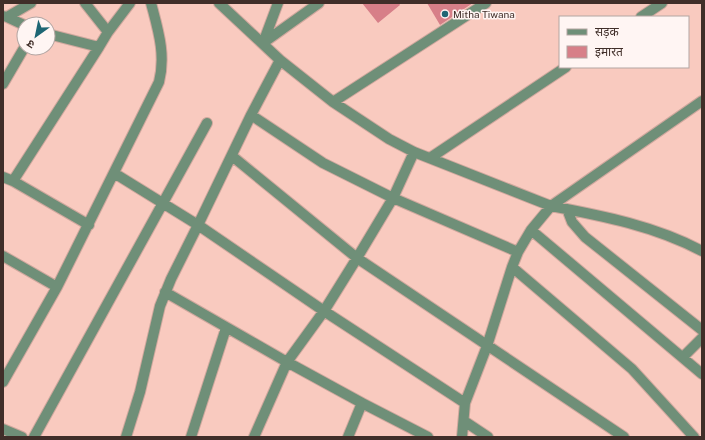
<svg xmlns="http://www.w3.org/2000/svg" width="705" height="440" font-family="'Public Sans','Noto Sans Devanagari',sans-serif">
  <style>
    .building { fill: #d77f88 }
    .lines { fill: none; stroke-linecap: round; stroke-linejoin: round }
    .minor-casing { stroke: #d0a89e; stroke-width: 12 }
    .minor { stroke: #6f8f78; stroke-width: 10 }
    .poi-dot { fill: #1e6674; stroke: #fff5f3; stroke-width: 1.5 }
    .labels { text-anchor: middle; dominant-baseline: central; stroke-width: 3; stroke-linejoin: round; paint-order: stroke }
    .poi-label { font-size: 10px; fill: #402e29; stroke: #fff5f3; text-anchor: start }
  </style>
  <rect width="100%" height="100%" fill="#f9cabf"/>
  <path class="building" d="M362,3h37l1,2 -22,18z
    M427,3h46l-33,22z"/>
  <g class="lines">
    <g class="minor-casing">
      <path id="minor" d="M85,3l23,29 22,-29
        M219,3l61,57 53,42 56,37 25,13 137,54 151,-105
        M3,16l4,1 24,-14
        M7,17l17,8
        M641,17l21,-14
        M48,34l51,13 9,-15
        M263,43l56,-40
        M263,43l15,-40
        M3,84l21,-36
        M333,102l153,-99
        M251,115l29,-55
        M414,152l-21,46 125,54
        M232,156l125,102 36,-60 -70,-35 -72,-48 -53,110 126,86 141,92
        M430,158l136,-91
        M114,173l84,52 -27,54 -11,27 -20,86 -14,45
        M3,177l10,4
        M567,209l5,13 13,15 117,93
        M89,225l-76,-44 86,-134
        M531,230l171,144
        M3,256l54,31
        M512,267l120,102 62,68
        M165,292l122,70 -33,75
        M683,357l19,-19
        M3,382l54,-95 102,-205c7,-28 -1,-52 -8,-79
        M362,403l-75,-41 37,-51 33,-53 267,179
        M464,421l24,16
        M3,429l19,8
        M34,437l173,-314
        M191,437l35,-109
        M348,437l14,-34 66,34
        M462,437l3,-34 22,-57 25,-79 6,-15 13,-22 20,-24c52,10 104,20 151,45"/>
    </g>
    <use href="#minor" class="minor"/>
  </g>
  <circle class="poi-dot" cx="445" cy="14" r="4"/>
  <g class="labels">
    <g class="poi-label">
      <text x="453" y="14">Mitha Tiwana</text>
    </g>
  </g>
  <rect width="705" height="440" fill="none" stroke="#402e29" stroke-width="8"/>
  <rect x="559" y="16" width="130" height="52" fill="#fff5f3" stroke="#b3a5a2"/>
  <rect x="567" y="29" width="20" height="6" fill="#6f8f78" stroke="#b3a5a2"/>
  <text x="595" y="36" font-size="12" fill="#402e29">सड़क</text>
  <rect x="567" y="46" width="20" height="12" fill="#d77f88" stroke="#b3a5a2"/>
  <text x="595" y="56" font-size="12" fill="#402e29">इमारत</text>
  <g transform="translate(36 36) rotate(213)"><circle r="19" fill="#fff5f3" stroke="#b3a5a2"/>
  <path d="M0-3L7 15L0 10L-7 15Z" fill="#1e6674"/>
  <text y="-6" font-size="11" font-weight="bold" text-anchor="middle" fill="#402e29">उ</text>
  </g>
</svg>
